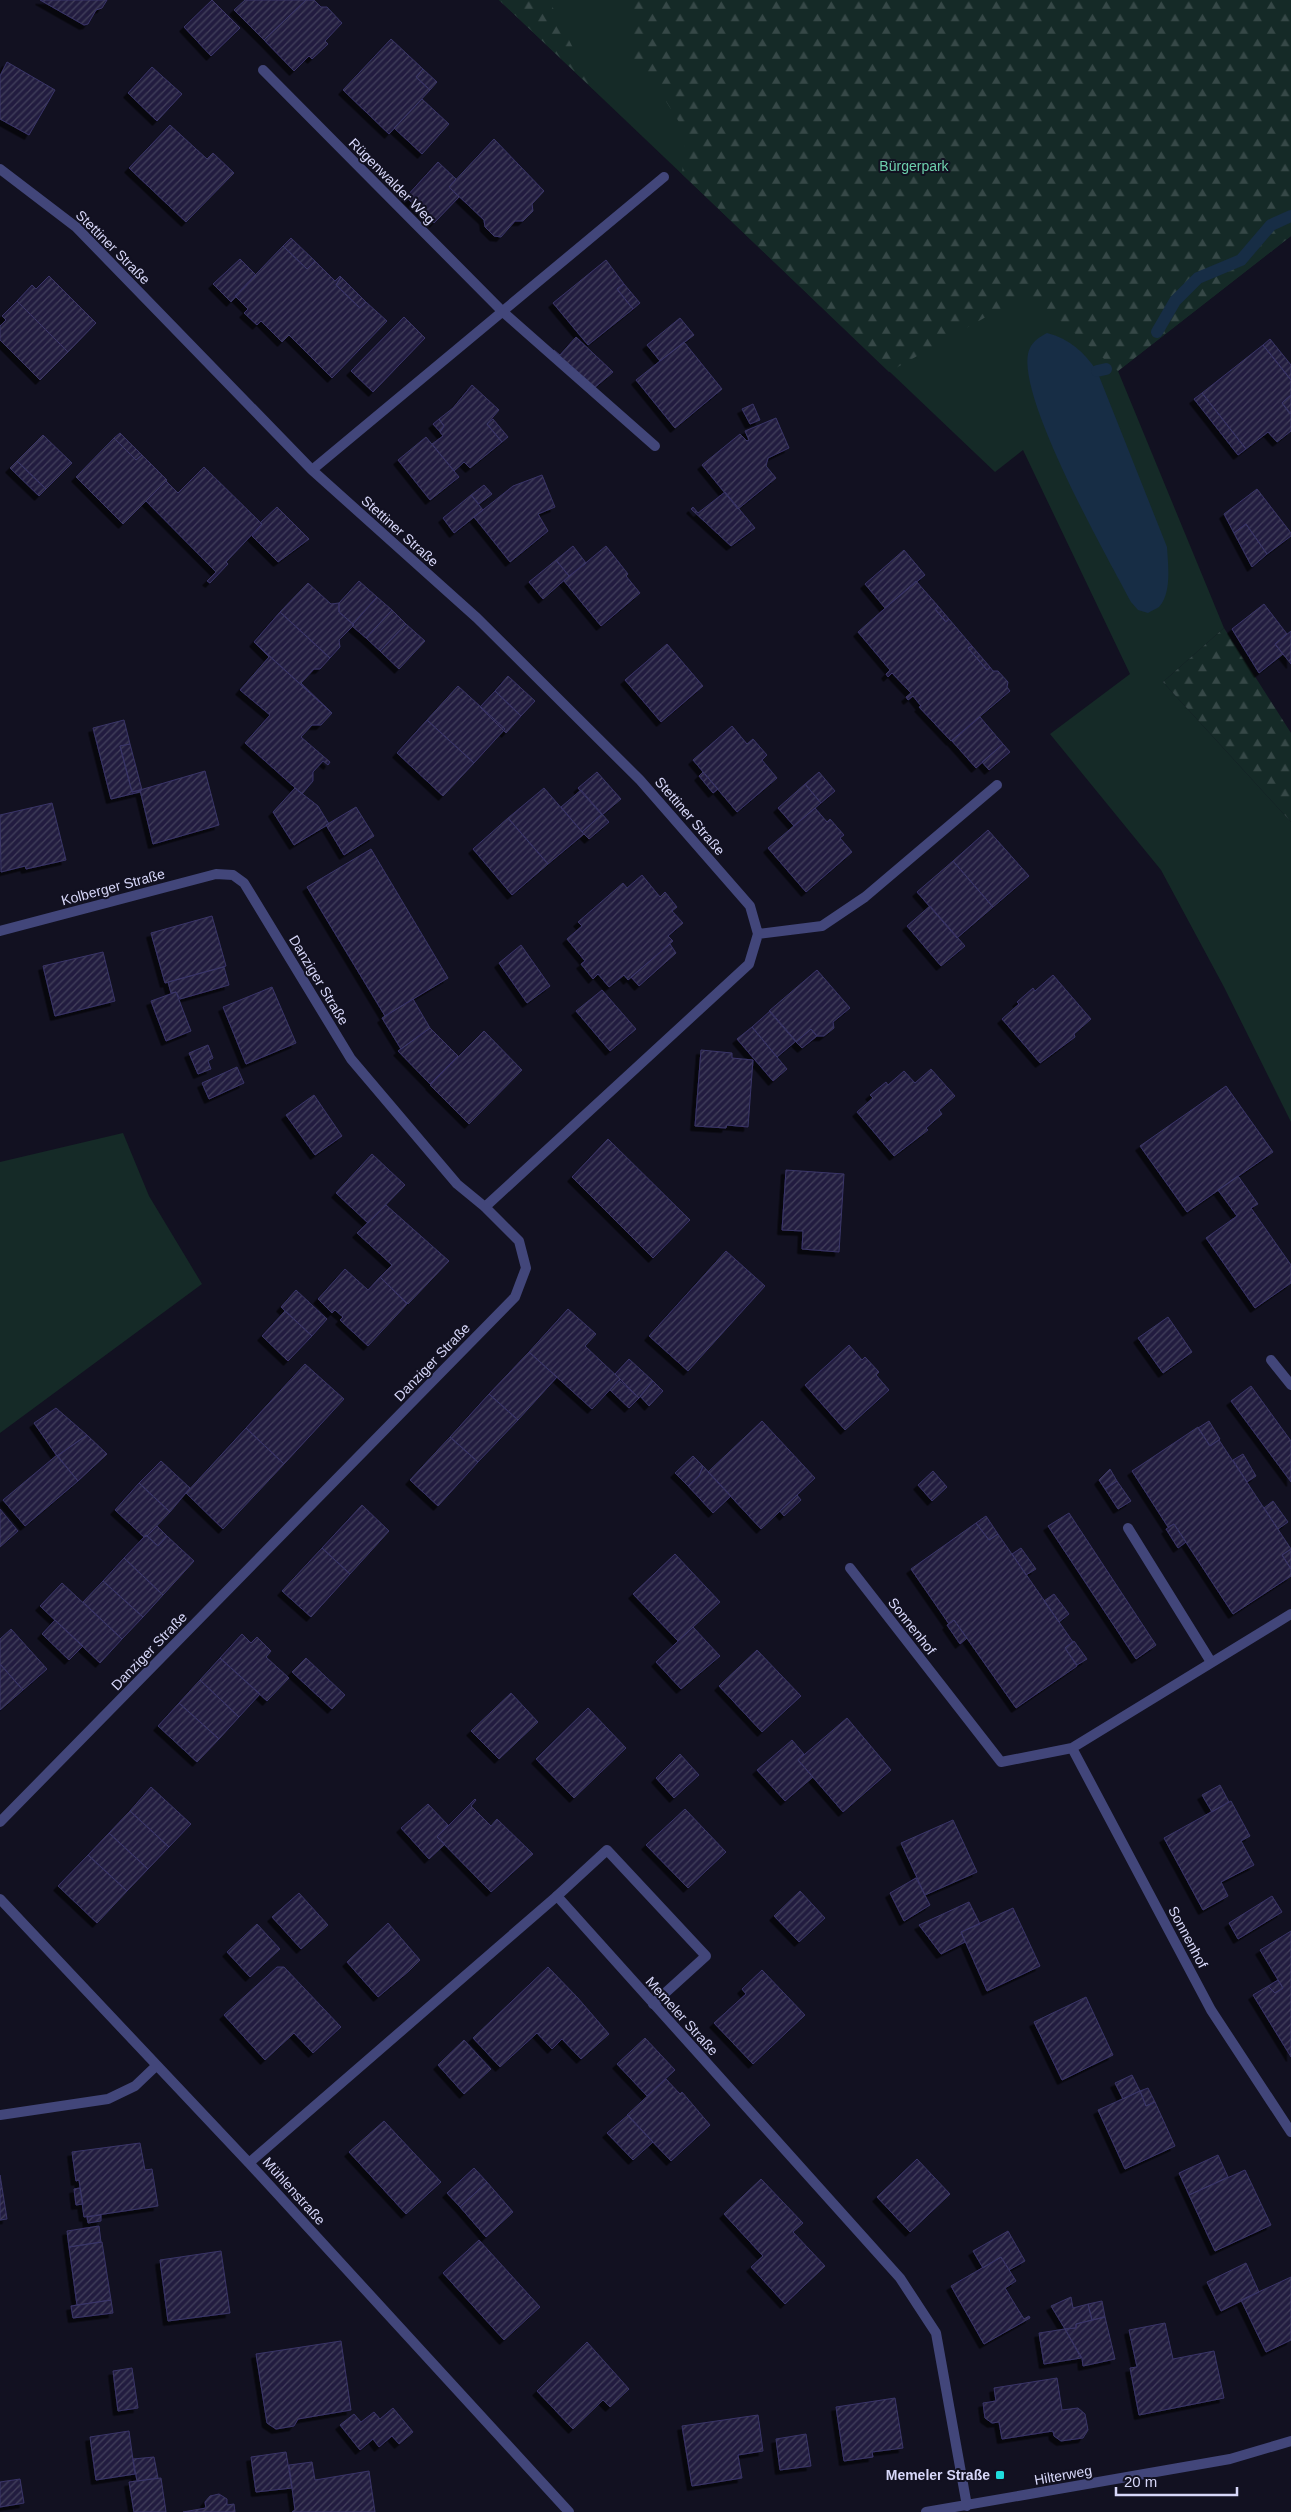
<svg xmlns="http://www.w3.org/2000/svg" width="1291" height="2512" font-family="Arial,sans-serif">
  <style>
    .green { fill: #152a27 }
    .forest { fill: url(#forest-firs) }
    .water { fill: #172d45 }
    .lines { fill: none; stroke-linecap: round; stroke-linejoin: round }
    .stream { stroke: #172d45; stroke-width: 12 }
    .building { fill: url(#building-hatch); stroke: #3a3568; filter: url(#shadow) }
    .lane { stroke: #42467a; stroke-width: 10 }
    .street { stroke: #42467a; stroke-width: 10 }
    .poi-dot { fill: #1fdddc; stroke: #121121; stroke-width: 2 }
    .labels { text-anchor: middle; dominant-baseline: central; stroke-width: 4; stroke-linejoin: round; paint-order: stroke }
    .park-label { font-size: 14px; fill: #6dcfac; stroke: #121121 }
    .street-label { font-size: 14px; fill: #d7d7f9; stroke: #121121 }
    .poi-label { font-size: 14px; font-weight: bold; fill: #d7d7f9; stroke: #121121; text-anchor: end }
  </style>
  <defs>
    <pattern id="forest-firs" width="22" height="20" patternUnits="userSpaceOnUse" patternTransform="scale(1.25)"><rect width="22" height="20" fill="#152a27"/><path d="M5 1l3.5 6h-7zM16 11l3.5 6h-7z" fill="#364847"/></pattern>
    <pattern id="building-hatch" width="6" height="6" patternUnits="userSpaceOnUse" patternTransform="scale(1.25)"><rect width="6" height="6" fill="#231f40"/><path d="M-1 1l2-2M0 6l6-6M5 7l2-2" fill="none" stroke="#423f5c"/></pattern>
    <filter id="shadow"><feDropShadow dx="-4.5" dy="4.5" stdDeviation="0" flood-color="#0009"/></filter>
  </defs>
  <rect width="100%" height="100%" fill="#121121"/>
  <path class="green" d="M499,0h792v236l-173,135 106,257 -61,54 128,140v300l-67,-135 -63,-117 -111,-136 80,-60 -107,-224 -28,22z
    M123,1133l26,63 53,88 -202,149v-271z"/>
  <path class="forest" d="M499,0h50l45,90z
    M634,0h657v236l-173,135 -90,-78 -139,79 -207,-198 3,-30 -6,-22 -17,-27 -24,-22 -5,-17z
    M1224,628l67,105v89l-128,-140z"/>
  <path class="water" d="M1047,333c23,6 37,19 50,38l70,176c1,17 5,46 -8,60 -3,2 -8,4 -11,6l-10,-3 -7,-8c-22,-42 -121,-215 -101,-254 3,-7 11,-12 17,-15z"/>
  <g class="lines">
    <path class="stream" d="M1157,332l18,-31 23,-23 43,-18 30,-35 20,-9
      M1097,371l9,-2"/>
  </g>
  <path class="building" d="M40,0h67l-5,8 -6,2 -8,14 -4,1z
    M212,0l28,28 -29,28 -27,-29z
    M245,0h61l-42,40 -30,-30z
    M306,0h8l7,7h6l15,16 -17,18 3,3 -16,15 -3,-3 -15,15 -30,-31z
    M391,39l32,30 -7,8 14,13 -41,44 -46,-44z
    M7,62l48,28 -26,45 -29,-16v-43z
    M152,67l30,27 -25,27 -29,-28z
    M423,69l14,13 -7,8 -14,-13z
    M422,99l27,25 -27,30 -28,-26z
    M170,125l37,34 6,-6 21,20 -48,49 -57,-54z
    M494,139l50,52 -12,13 1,7 -10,10h-8l-14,16 -7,-1 -9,-9 -1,-7 -35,-33z
    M438,162l18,17 -7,8 10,10 -25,26 -28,-26z
    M291,238l24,23 -8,8 -24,-23z
    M283,246l24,23 8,-8 20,20 5,-5 1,1 -5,8 24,23 6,-6 21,19 -55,57 -43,-43 -7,7 -21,-21 -4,4 -13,-12 4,-4 -13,-13z
    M240,259l16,16 -25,27 -18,-18z
    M606,260l18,24 -7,5 16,20 -45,36 -35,-42z
    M49,276l47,47 -28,29 -51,-51 15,-16 4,4z
    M341,277l25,25 -6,6 -24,-23z
    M624,284l16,19 -7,6 -16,-20z
    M17,301l51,51 -28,28 -40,-40v-14l6,-6 -4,-4z
    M404,317l21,21 -52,54 -22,-21z
    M680,318l14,17 -34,26 -13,-16z
    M576,337l37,35 -20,17 -40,-38 1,-1 6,5z
    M1270,339l21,26v15l-28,-35z
    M684,342l38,47 -47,39 -39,-48z
    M1263,345l28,35v15l-9,8 9,11v17l-14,11 -9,-10 -22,17 -44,-56z
    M472,385l27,25 -12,14 15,18 -32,26 -6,-6 -10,9 -22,-27 11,-8 -3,-4 4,-6 -5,-7 14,-11z
    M1202,393l44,56 -8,6 -44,-56z
    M1291,395v18l-1,1 -8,-11z
    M753,404l7,16 -10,4 -8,-15z
    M776,418l13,30 -21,10 -2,8 10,12 -38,31 -36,-44 38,-31 7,7 2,-1 -4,-9z
    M439,419l5,7 -4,6 -7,-8z
    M493,419l15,18 -6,5 -15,-18z
    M120,433l22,22 -6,5 -22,-22z
    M43,435l29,28 -26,26 -29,-28z
    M426,437l33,40 -29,23 -32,-40z
    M114,438l22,22 6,-5 25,25 -44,44 -47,-47z
    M17,461l29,28 -7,7 -29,-28z
    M204,467l58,57 -36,38 2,2 -18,19 -3,-2 9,-9 -70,-71 20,-20 12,12z
    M542,475l13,32 -17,7 10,17 -38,31 -36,-45 39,-31z
    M484,485l8,9 -13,10 -8,-9z
    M1257,489l34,44v3l-24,18 -21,-30 -12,9 -10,-19z
    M725,492l30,36 -24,18 -40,-37 2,-2 5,6z
    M471,495l12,15 -29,23 -11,-15z
    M277,507l32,32 -31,23 -26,-26 10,-12 -2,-1z
    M1246,524l21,30 -15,13 -18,-34z
    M573,546l13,17 -17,13 -13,-16z
    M606,546l22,28 -2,2 14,17 -39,33 -37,-45z
    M904,550l21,25 -40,33 -20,-24z
    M556,560l13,16 -26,23 -14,-17z
    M359,581l18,16 -24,27 -14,-12v-9z
    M916,581l22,25 -3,3 11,13 3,-3 23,27 -4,2 19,22 3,-3 3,4h5l10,11 -1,5 3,4 -59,50 -32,-34 2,-1 -8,-10 -5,4 -2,-3 5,-4 -19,-20 -4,4 -2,-3 4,-4 -32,-38z
    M308,583l23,21 8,-1v9l15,13 -15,15 1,7 -10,11 -50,-46z
    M377,597l15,13 -26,28 -14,-12 1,-2z
    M1264,604l23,30 -12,10 8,10 -24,19 -27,-44z
    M938,606l11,13 -3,3 -11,-13z
    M392,610l14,14 -26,27 -14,-13z
    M280,612l50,46 -10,11h-6l-13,14 31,30 -78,-71z
    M406,624l19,17 -26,28 -19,-18z
    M1291,631v33l-16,-20z
    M254,642l78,71 -11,12h-9l-11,12 29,25 -2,3 -5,-4 -10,11v9l-11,13 -57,-51 25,-28 -30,-25 29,-33z
    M667,644l36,42 -42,36 -36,-42z
    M972,646l18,21 -3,3 -19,-22z
    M508,676l27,25 -14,15 -26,-25z
    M458,686l47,43 -31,34 -47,-43z
    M495,691l26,25 -15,17 -26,-26z
    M980,717l23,27 -27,24 -24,-27z
    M124,720l6,24 -10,2 12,46 8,-2v2l-29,7 -18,-71z
    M427,720l47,43 -31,33 -46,-43z
    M732,726l15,18 6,-5 14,16 -5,5 15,18 -40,34 -44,-52z
    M130,744l12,46 -10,2 -12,-46z
    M1003,744l7,8 -21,18 -7,-8z
    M205,771l14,54 -66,19 -13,-54z
    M597,772l24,27 -19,16 -24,-27z
    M703,772l15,17 -5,4 -14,-17z
    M819,772l16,19 -14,12 -16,-19z
    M805,784l16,19 -27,23 -16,-18z
    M295,788l23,18 11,18 -35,21 -21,-33z
    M544,788l40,46 -36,30 -40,-46z
    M581,790l21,24 -20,18 -21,-25z
    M52,803l14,57 -40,9 -1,-3 -24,6 -1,-57z
    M356,807l18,29 -30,19 -18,-30z
    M815,808l12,14 3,-3 14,16 -4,3 12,14 -46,40 -38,-44z
    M602,814l7,8 -20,17 -7,-7z
    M508,818l40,46 -36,31 -39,-46z
    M988,830l41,46 -36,31 -40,-46z
    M371,849l77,129 -63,38 -78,-129z
    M953,861l40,46 -36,31 -40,-46z
    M642,875l18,22 5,-5 12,15 -5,4 11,12 -15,13 5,5 -45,39 -4,-5 -15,12 -11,-13 -5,5 -12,-15 4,-3 -18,-22 15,-13 -4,-4 45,-39 4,5z
    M930,906l35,40 -24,20 -34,-40z
    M212,916l14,50 -61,17 -14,-50z
    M670,944l6,9 -37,33 -8,-9z
    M521,945l29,41 -23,17 -28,-40z
    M103,952l12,49 -60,15 -12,-50z
    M224,967l5,18 -49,14 -4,-7 -5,1 -3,-11z
    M817,970l33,38 -17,14 1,6 -10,8h-7l-6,-7 -15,13 -27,-31z
    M1053,975l38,44 -17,15 1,3 -35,26 -38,-44 17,-15 -2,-2 16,-14 2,3z
    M272,987l24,56 -50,21 -23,-57z
    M602,990l34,39 -26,22 -34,-40z
    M176,992l15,39 -25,10 -15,-40z
    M413,999l17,29 -29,21 -19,-31z
    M770,1011l26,30 -19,16 -25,-30z
    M752,1027l35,42 -14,12 -36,-42z
    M430,1028l28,28 -28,28 -32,-33z
    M811,1029l6,7 -15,12 -6,-6z
    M484,1031l38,39 -53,54 -39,-39z
    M208,1045l5,13 -5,3 3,8 -13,5 -9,-21z
    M701,1050l31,3v5l21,2 -5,67 -21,-2 -1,3 -31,-2z
    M237,1067l7,16 -35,16 -7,-16z
    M931,1069l24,27 -16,14 3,4 -16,14 2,2 -34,26 -37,-44 16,-14 -3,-3 16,-13 2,3 16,-14 11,12z
    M1226,1086l47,66 -86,60 -47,-66z
    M314,1095l28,41 -27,19 -29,-40z
    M608,1139l82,81 -37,38 -81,-81z
    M372,1154l33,31 -37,38 -32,-30z
    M786,1170l58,4 -5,78 -37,-3 1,-18 -21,-1z
    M1238,1176l20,28 -7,4 40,57v18l-36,25 -49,-70 31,-22 -19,-26z
    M386,1205l63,56 -41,43 -28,-27 12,-12 -35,-32z
    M726,1251l39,35 -77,85 -39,-35z
    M345,1269l23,21 12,-13 27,27 -39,42 -28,-26 3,-3 -8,-7 -3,3 -14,-14z
    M296,1290l31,29 -15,17 -31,-29z
    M568,1309l28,25 -11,12 35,33 -28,30 -63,-57z
    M285,1311l27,25 -24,25 -26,-25z
    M1168,1317l24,35 -29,21 -25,-35z
    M849,1345l13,15 3,-3 14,15 -3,3 13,15 -44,40 -40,-45z
    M529,1352l28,25 -39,43 -29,-26z
    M629,1359l24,22 -14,17 -24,-24z
    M305,1364l39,35 -60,65 -38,-36z
    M619,1380l20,18 -10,10 -19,-18z
    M653,1381l10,10 -14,15 -9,-10z
    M1251,1386l40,55v41l-60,-81z
    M489,1394l29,26 -40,42 -28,-25z
    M56,1408l31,27 -30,21 -23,-33z
    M762,1421l53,57 -54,51 -53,-57z
    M1209,1421l11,18 -10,7 -12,-18z
    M1198,1427l12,19 9,-6 72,109 -9,6 9,14v7l-58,38 -59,-90 -6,3 -36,-56z
    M246,1428l38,36 -61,65 -37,-36z
    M87,1435l20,19 -29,27 -21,-25z
    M450,1437l28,25 -40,44 -28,-26z
    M1243,1454l13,22 -9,6 -14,-22z
    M57,1455l21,26 -53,45 -22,-26z
    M693,1456l10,10 -4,10 -11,10 -13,-13z
    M161,1461l29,27 -20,24 -31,-29z
    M703,1466l28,30 -18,17 -25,-27 11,-10z
    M1110,1469l7,12 -12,8 -6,-9z
    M933,1471l14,16 -15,14 -14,-16z
    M1117,1481l14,20 -13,8 -13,-20z
    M139,1483l31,29 -23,24 -3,1 -29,-27z
    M797,1495l4,5 -17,16 -4,-5z
    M1273,1501l15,21 -10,7 -14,-21z
    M362,1505l27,26 -39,43 -28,-26z
    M0,1509l18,22 -18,16z
    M1069,1513l87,132 -20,14 -88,-133z
    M986,1516l12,18 -9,6 -13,-17z
    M976,1523l13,17 9,-6 75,108 -8,6 12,18 -61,42 -62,-88 -5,4 -38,-55z
    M1174,1524l12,18 -8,6 -12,-19z
    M157,1526l10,10 -9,10 -11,-10z
    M146,1535l12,11 9,-10 27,25 -31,34 -39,-37z
    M322,1548l28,26 -39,43 -29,-26z
    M1021,1548l15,21 -10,6 -14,-21z
    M1291,1549v20l-9,-14z
    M675,1554l45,48 -42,39 -45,-47z
    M124,1558l39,37 -20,22 -40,-36z
    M103,1581l40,36 -21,22 -39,-37z
    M62,1583l60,56 -22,24 -60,-57z
    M1054,1594l15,20 -10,8 -15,-21z
    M55,1620l28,26 -14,14 -27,-26z
    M954,1620l13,18 -7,6 -13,-19z
    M693,1627l27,29 -39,33 -25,-27z
    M11,1629l36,40 -24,21 -23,-26v-25z
    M242,1634l9,9 6,-6 14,14 -5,6 23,21 -22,23 -47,-43z
    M1074,1641l13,18 -10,6 -12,-17z
    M757,1650l44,46 -39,36 -43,-46z
    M220,1658l40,36 -21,23 -39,-37z
    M306,1658l39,37 -13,14 -40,-37z
    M0,1664l23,26 -23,20z
    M200,1680l39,37 -20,22 -40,-36z
    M511,1693l27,29 -39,37 -28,-28z
    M179,1703l40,36 -22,23 -39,-36z
    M588,1708l38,40 -52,50 -38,-39z
    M847,1718l44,52 -48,42 -45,-52z
    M792,1740l12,14 -6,6 15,17 -28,24 -28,-31z
    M680,1754l19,21 -25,23 -18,-20z
    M1220,1785l9,17 -17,10 -10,-17z
    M151,1787l40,37 -22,23 -39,-36z
    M475,1799l1,1 -5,6 20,20 6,-7 36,35 -42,38 -54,-55z
    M1231,1801l19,35 -9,5 13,24 -33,17 7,14 -25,14 -39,-72z
    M428,1804l20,21 -11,12 8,7 -16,15 -28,-31z
    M685,1809l41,43 -38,36 -42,-43z
    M130,1811l39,36 -21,22 -39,-36z
    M953,1820l24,52 -52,23 -24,-52z
    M109,1833l39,36 -21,22 -39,-36z
    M88,1855l39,36 -30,32 -39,-37z
    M916,1878l14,27 -26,16 -14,-28z
    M800,1891l25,27 -26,24 -25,-26z
    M299,1893l29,32 -27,24 -29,-32z
    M1272,1896l10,16 -44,27 -9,-16z
    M969,1902l11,22 -19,8 4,10 -24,12 -22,-29z
    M1013,1908l27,58 -53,25 -26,-59z
    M388,1923l32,37 -11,11 -31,26 -31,-35z
    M257,1924l23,25 -30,28 -23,-25z
    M1291,1931v126l-38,-62 15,-9 7,7 8,-5 -23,-38z
    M277,1967h7l57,60 -28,26 -19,-20 -29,27 -41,-45z
    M548,1967l29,30 32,37 -28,25 -19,-20 -10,10 -15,-16 -37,34 -27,-29z
    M762,1970l43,45 -52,49 -39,-41 32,-29 -4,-5z
    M1278,1980l5,8 -8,5 -7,-7z
    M1086,1997l27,58 -51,25 -28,-58z
    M645,2038l30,32 -28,26 -30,-32z
    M464,2040l27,29 -27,25 -26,-29z
    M1132,2075l8,16 -17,8 -8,-16z
    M666,2079l14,15 2,-2 28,33 -39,36 -44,-46z
    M1148,2088l7,14 -9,4 -6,-15z
    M1140,2091l6,15 9,-4 20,44 -50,23 -27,-59z
    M628,2115l25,27 -20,18 -26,-27z
    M384,2121l57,61 -35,32 -57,-62z
    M140,2143l5,27 7,-1 6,37 -74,11 -5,-37 -3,1 -4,-29z
    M1218,2155l10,22 -39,18 -10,-22z
    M917,2159l33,35 -40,38 -33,-35z
    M474,2168l13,14 -27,25 -13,-14z
    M1245,2170l26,55 -56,26 -26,-56z
    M0,2175l7,44 -7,1z
    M761,2179l42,44 -10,9 32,34 -40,38 -34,-37 12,-11 -39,-42z
    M487,2182l26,30 -27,25 -26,-30z
    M80,2188l3,16 -7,1 -2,-16z
    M101,2215v6l-13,2 -1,-6z
    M99,2226l2,16 -32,5 -2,-16z
    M1008,2231l17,30 -16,9 -8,-13 -18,11 -10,-17z
    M479,2240l61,67 -36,33 -61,-67z
    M102,2242l9,58 -34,5 -8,-58z
    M221,2251l9,62 -62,8 -8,-61z
    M1001,2257l15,24 -11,7 19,31 5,-3 1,2 -46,26 -33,-58z
    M1246,2263l13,29 -38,19 -14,-29z
    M1291,2277v63l-25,12 -25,-52z
    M1071,2297l2,11 15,-4 4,16 -16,4v4l-11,1 -14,-23z
    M111,2300l2,13 -40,5 -2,-12z
    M1102,2301l3,16 -13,3 -4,-16z
    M1105,2317l10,42 -32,7 -1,-8 -17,-29 11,-1v-4z
    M1165,2323l8,36 41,-8 10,47 -85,17 -9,-47 7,-1 -8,-37z
    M1065,2329l16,29 -37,6 -5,-31z
    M341,2341l10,69 -53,9 -4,7 -18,3 -9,-6 -11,-69z
    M587,2342l42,47 -19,18 -7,-7 -30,29 -36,-38z
    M132,2368l6,40 -20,3 -5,-40z
    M1057,2378l5,32 16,-2 7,6 3,16 -5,8 -22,3 -7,-5 -1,-5 -51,8 -3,-17 -7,1 -7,-5 -2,-15 13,-2 -2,-13z
    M895,2398l8,50 -31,4 1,5 -29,4 -8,-54z
    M393,2408l20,24 -14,12 -7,-8 -13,11 -6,-8 -13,11 -20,-25 14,-11 7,8 13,-10 6,7z
    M758,2415l5,36 -25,4 4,23 -50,8 -10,-60z
    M129,2431l6,43 -39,6 -6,-43z
    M806,2434l5,32 -31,4 -4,-31z
    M286,2452l6,36 -36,4 -5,-35z
    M154,2457l4,21 -21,3 -4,-22z
    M312,2462l3,18 54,-9 6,41h-83l3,-2 -6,-45z
    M161,2478l5,34h-32l-5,-30z
    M20,2479l4,24 -24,4v-25z
    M219,2494l8,5v6l7,-1 1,8h-52l23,-4 -1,-6 5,-6z"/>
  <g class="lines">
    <path class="lane" d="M1128,1528l83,134
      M557,1896l50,-46 99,106 -53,48"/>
    <path class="street" d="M263,70l239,241 153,135
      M0,169l76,58 236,243 165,148 163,162 110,126 8,28 -9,30 -264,243
      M312,470l352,-293
      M0,931l216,-57 17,1 11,8 107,176 106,125 28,23 34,34 7,27 -11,29 -515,525
      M758,934l64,-8 43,-29 132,-112
      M1271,1360l20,25
      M850,1568l151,194 71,-14 139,262 80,122
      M1072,1748l219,-134
      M0,1899l249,264 320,349
      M0,2115l108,-16 27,-13 21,-20
      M249,2163l308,-267 343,382 36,55 31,173
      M926,2512l304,-53 61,-18"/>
  </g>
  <rect class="poi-dot" x="995" y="2470" width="10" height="10" rx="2.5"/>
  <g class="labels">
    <g class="park-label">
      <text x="914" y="166">Bürgerpark</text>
    </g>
    <g class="street-label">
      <text transform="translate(392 181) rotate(45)">Rügenwalder Weg</text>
      <text transform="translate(113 247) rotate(45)">Stettiner Straße</text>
      <text transform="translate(400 531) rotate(42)">Stettiner Straße</text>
      <text transform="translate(690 816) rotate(49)">Stettiner Straße</text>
      <text transform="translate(113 887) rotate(-15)">Kolberger Straße</text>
      <text transform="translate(319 980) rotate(59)">Danziger Straße</text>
      <text transform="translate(432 1362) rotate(-46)">Danziger Straße</text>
      <text transform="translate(912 1626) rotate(52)">Sonnenhof</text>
      <text transform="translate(149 1651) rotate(-46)">Danziger Straße</text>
      <text transform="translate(1188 1937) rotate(62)">Sonnenhof</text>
      <text transform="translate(682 2016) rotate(48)">Memeler Straße</text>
      <text transform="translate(294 2191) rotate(48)">Mühlenstraße</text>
      <text transform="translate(1063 2475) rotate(-10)">Hilterweg</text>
    </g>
    <g class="poi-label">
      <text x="990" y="2475">Memeler Straße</text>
    </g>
  </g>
  <path d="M1116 2487v8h121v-8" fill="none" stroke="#d7d7f9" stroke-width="2.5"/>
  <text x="1124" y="2487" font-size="15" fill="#d7d7f9" stroke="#121121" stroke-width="4" paint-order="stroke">20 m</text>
</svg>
